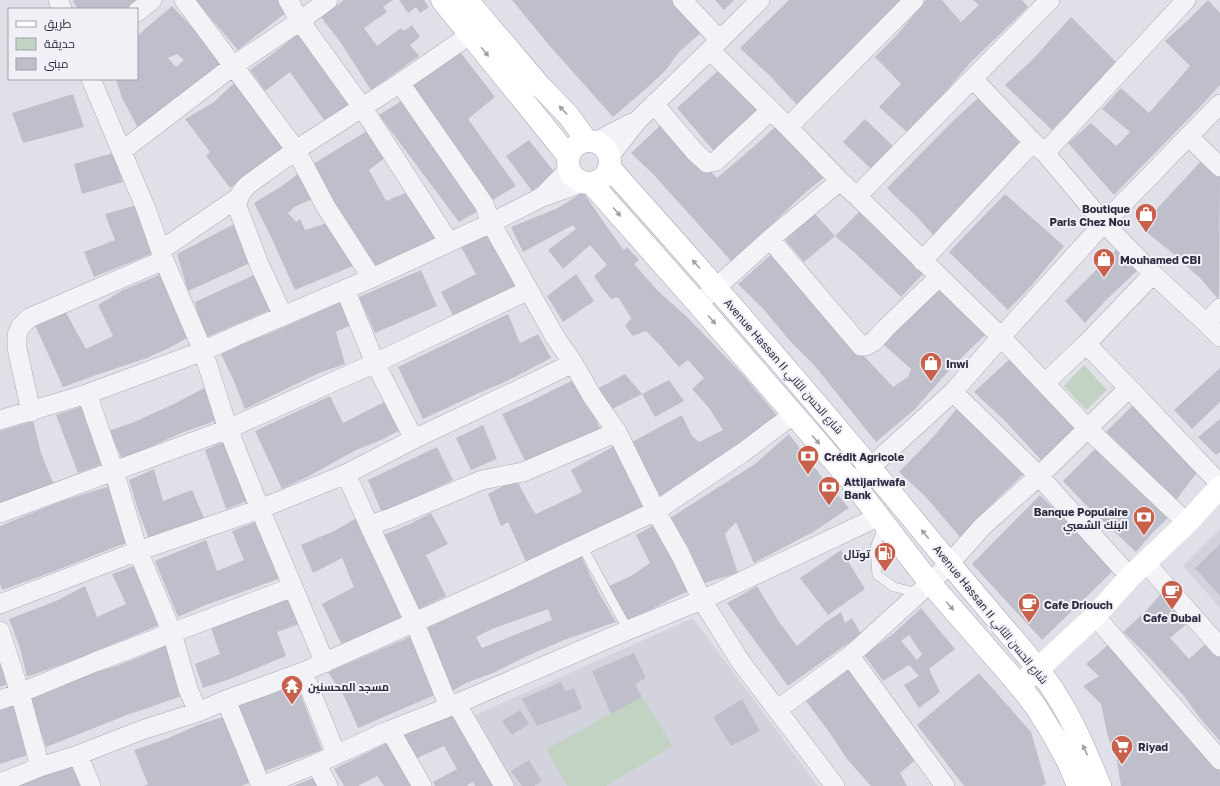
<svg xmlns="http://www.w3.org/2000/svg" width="1220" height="786" font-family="'Golos Text',Cairo,sans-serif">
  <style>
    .built { fill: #d3d3dd }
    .green { fill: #c2d2c3 }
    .building { fill: #bebfcb; fill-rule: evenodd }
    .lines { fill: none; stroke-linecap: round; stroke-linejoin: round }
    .lane-casing { stroke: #a9aab5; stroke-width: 10 }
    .street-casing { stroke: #a9aab5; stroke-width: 20 }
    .primary-casing { stroke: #a0a2b4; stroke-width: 23 }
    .lane { stroke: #f3f3f7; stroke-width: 9 }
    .street { stroke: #f3f3f7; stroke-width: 19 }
    .secondary { stroke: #fff; stroke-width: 22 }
    .primary { stroke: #fff; stroke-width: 22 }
    .oneway { fill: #9fa0a9 }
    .labels { text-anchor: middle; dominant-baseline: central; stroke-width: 4; stroke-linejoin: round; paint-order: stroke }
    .poi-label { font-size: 11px; font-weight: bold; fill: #2a2b3f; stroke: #f0f0f6; text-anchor: start }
    .street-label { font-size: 11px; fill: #2a2b3f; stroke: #f0f0f6 }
  </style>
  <rect width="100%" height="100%" fill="#e0e1e8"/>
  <path class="built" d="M1220,529v79l-37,-42z
    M693,618l125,168h-304l-41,-70z"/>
  <path class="green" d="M1084,365l23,25 -21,20 -22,-24z
    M642,697l31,49 -67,40h-39l-21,-37z"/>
  <path class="building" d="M74,0h64l-12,9h-48l-5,-8z
    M195,0h84l8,12 -49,38z
    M344,0h49l-10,7 4,5 -23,16 13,18 24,-18 3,3 8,-6 8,12 -10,8 9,11 -48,34 -30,-47 -20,-26z
    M399,0h25l5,7 -9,6 -4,-6 -8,6z
    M512,0h161l30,31 -24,21 -13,18 -18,17 -35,30 -65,-73z
    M715,0h19l-10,10z
    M789,0h111l1,1 -102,106 -29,-31 -30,-28z
    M926,0h16l19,22 18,-17 -6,-5h49l6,7 -58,56 -21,25 -42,44 -28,-25 22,-23 -26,-27 21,-21z
    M1208,0l12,13v72l-21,23 -85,87 -46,-52 23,-20 25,23 14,-14 -28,-23 19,-21 28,25 41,-47 -25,-25 22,-20z
    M172,6l31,33 20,27 -85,62 -16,-30 -6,-19h21v-43zM177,54l7,6 -8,7 -8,-9z
    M1071,17l46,46 -65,67 -47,-45 28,-26z
    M300,32l53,72 -26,20 -37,-52 -25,19 -15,-21 25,-18z
    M457,48l38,49 -27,22 48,67 -25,15 -83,-118z
    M719,70l46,40 -48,45 -40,-47z
    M234,83l54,64 -58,41 -24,-32 4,-4 -25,-33 29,-17z
    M73,94l11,33 -61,16 -11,-30z
    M980,96l45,47 -90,94 -20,-22 -14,-13 -14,-14 65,-66z
    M406,98l76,111 -23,13 -80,-107z
    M865,119l29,28 -22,23 -29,-28z
    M665,121l20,23 32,34 41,-35 19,-18 50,50 -21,17 -74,70 -78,-87 -23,-22z
    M370,129l17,27 -18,14 17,31 24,-10 28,48 -69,29 -59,-102z
    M529,140l26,33 -23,18 -26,-35z
    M113,153l10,29 -41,12 -8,-30z
    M1203,159l17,17 -1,124 -18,-21 -31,-28 -30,-24z
    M303,170l14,27 -23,10 -6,6 8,9 4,-3 5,11 26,-8 27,42 -63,26 -24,-53 -17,-34 28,-17z
    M583,192l29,42 12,16 3,-3 12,13 -5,4 23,26 30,27 57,59 36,43 -120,78 -28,-55 50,-27 10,21 7,6 24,-12 -14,-22 -17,-19 12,-11 -16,-18 -9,7 -22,-25 -11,-11 -13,5 -8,-10 6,-8 -13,-21 -7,2 -9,-11 -8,-12 13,-11 -17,-20 -27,24 -15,-19 28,-21 -3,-4 -50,27 -12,-25 47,-19z
    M1005,194l59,52 -32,39 -24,25 -59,-58z
    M136,205l15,49 -57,23 -10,-25 31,-12 -10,-26z
    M864,207l62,64 -25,26 -47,-45 -19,-16z
    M815,214l20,22 -31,26 -19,-22z
    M236,223l14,40 -62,28 -11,-37z
    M488,230l32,57 -63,36 -16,-31 35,-18 -16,-29z
    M1121,245l20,22 -36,34 -20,22 -20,-22z
    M775,251l74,89 44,47 15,-10 3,-8 -28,-25 58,-59 47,47 -35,34 -39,44 -38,32 -62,-77 -25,-25 -24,-29 -27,-27z
    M421,270l16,36 -62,27 -16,-36z
    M166,272l25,64 -22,12 -22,10 -51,17 -33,12 -29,-64 30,-14 22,40 27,-13 -15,-31 25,-15z
    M256,274l14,36 -67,29 -8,-37z
    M576,274l18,27 -31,21 -16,-26z
    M346,300l7,24 -17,8 9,32 -26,9 -74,36 -12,-30 -12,-25 23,-11 29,-11 52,-23z
    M508,314l12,29 18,-9 13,24 -44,23 -28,12 -56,26 -25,-52z
    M1013,356l66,71 -37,34 -37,-40 -31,-29z
    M1220,368v34l-28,27 -18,-19z
    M625,374l17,20 -32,16 -13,-21z
    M573,380l14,23 14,27 -74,35 -25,-51 25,-11z
    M669,380l15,21 -29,16 -13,-23z
    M206,387l12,33 -34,12 -62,27 -13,-28 25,-9 40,-18z
    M330,396l13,27 47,-24 14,29 -23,12 -25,10 -47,26 -27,13 -27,-58z
    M1134,404l65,66 -23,30 -25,-23 -25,-26 -20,-19z
    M83,406l22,57 -27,10 -22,-58z
    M958,407l67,66 -26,24 -39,40 -35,-41 -26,-24 36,-37z
    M1220,419v33l-4,3 -18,-18z
    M33,421l8,32 13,32 -54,20v-74z
    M483,425l14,34 -26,11 -15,-32z
    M789,434l33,43 27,31 -36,24 -59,31 -18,-41 -11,12 13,39 -34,10 -15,-34 -19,-31 85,-54z
    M230,439l23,60 -27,10 -21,-59z
    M616,445l31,61 -120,58 -19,-42 -7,4 -13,-32 28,-15 16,30 4,5 46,-22 -11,-22z
    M1098,446l71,71 -15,14 -18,21 -52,-49 -21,-22z
    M437,447l16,33 -71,33 -14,-33z
    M154,469l9,32 29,-11 12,28 -55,21 -11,-29 -9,-30z
    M110,486l19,56 -24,9 -50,20 -53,19 -2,-6v-58l59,-24z
    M1040,495l76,73 -74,72 -70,-76z
    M431,513l17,31 -22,11 20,41 -31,15 -34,-75 29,-12z
    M357,518l50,97 -65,30 -20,-41 32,-17 -12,-29 -29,15 -12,-28 33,-14z
    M258,521l23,57 -78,28 -25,11 -23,-56 51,-21 11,31 27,-11 -12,-29z
    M657,523l34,67 -20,9 -21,11 -24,10 -17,-34 22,-10 19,-13 -14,-28z
    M1220,544v52l-25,-28z
    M841,550l24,39 -37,26 -28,-37z
    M581,556l18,37 17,29 -52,18 -37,16 -34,17 -27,10 -17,10 -26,-63zM548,609l4,11 -70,28 -6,-11 16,-8z
    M139,564l23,60 -80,33 -55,20 -7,-29 -11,-29 47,-18 29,-15 12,31 29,-13 -14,-30z
    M757,586l22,36 18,24 29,-24 15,-10 4,11 7,-5 9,16 -73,52 -61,-83z
    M1164,590l27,30 -21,18 19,21 19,-17 12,12v87l-21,-24 -15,-21 -35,-39 -26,-25 23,-21z
    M292,597l10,26 -25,9 9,24 -56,23 -27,9 -8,-24 25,-10 -9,-26z
    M921,608l34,41 -26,20 11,23 -21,16 -15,-23 15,-9 -10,-11 -26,16 -19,-26 30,-22zM909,635l13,19 -5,6 -16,-19z
    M412,636l25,58 -79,34 -13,-30 -17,-26z
    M1109,644l95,111 16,16v15h-99l-5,-29 -8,-20 -7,-33 -18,-18 16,-10 -13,-12z
    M167,645l18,50 -58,20 -81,32 -17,-50 56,-22 31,-9 26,-10z
    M0,648l11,35 -11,4z
    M634,653l12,25 -11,6 7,13 -31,17 -19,-43z
    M854,665l66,91 -20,17 7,13h-36l-24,-27 -18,-27 -23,-31z
    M979,673l52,59 15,52 -5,2h-77l-47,-61z
    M561,682l4,9 9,-3 8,21 -45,17 -15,-27z
    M296,683l26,67 -63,23 -27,-67z
    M742,699l18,32 -29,15 -18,-29z
    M13,704l18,50 -31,10v-56z
    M455,710l44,76h-24l-2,-4 -6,3 1,1h-33l-2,-4 24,-13 -13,-23 -29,13 -14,-22 29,-16z
    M520,710l9,14 -17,11 -10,-14z
    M226,716l28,65 -13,5h-98l5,-2 -14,-34 32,-11 32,-14z
    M393,740l24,46h-33l-7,-10 -19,10h-14l-10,-17z
    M529,760l13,21 -8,5h-12l-11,-15z
    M77,764l8,22h-73z
    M316,777l3,9h-26z"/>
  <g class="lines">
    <g class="lane-casing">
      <path id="lane" d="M884,524l-9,24 2,27 17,12 24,6
        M582,546l46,84"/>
    </g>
    <g class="street-casing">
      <path id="street" d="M58,0l4,9
        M184,0l112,150 30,57 46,71
        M288,0l12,21 62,86 87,135
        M682,0l38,40
        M137,12l15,-12
        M710,50l78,77 52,54 17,15 144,141 87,92 99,94
        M91,79l55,130 18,51 39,91 25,78 32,80 65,154
        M973,79l60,63 12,11 59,70 49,51 53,49 14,14
        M400,83l84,121 7,19 64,114 18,26 19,33 25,36 39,79 24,43 22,46 38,61 95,125
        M654,104l41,48 12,11 9,-2 55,-51
        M788,127l126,-127
        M1189,137l31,30
        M595,142l37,-19
        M122,151l111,-85 67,-45 28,-21
        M1045,153l141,-153
        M609,157l28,-36 83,-81 40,-40
        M544,195l25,-26
        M857,196l193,-196
        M770,239l91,107h4l8,-4 12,-13 54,-52
        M161,250l78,-53
        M922,261l111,-119
        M345,289l30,74 39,76
        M698,304l72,-65 70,-58
        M283,316l-24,-52 -22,-58c2,-10 4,-16 12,-22l47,-34 104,-67 71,-49
        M1206,323l14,-15
        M1086,344l43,44 91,96
        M1045,383l41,-39 67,-70
        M953,392l86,84 91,101
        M87,394l27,77 24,80 34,82 16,56 10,23
        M31,412l-14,-64v-13l4,-9 8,-8 21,-9 114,-49
        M0,420l87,-26 116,-43 40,-18 129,-55 119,-55 51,-26 42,-15
        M346,474l23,51 46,98 34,84
        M853,483l100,-91 48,-55 103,-114 116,-119
        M0,513l228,-84 147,-66 154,-73
        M369,525l22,-7 91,-38 41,-8 94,-40
        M1145,562l75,85
        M0,604l138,-53 122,-42 86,-35 68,-35 114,-54 45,-22
        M1095,616l125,144
        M0,631l20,62 20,74
        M850,656l95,130
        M303,672l33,82
        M0,700l20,-7 75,-31 198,-75
        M226,700l35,86
        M456,703l48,83
        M777,710l73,-54 80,-73 20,-20 33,-37 56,-50 90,-88
        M390,730l32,56
        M78,755l13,31
        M316,764l12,22
        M0,783l40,-16 38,-12 64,-25 56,-18 28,-12 77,-28 202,-90 151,-71 86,-58 52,-39
        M262,786l54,-22 74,-34 59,-23 179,-77 74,-30 178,-84"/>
    </g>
    <g class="primary-casing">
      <path id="primary" d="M442,0l127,157
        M467,0l73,86 28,29 19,26
        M568 162a21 21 0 1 1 42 0a21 21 0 1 1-42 0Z
        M609,167c111,124 220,249 325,378 23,27 46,55 69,82 18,21 37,42 52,66 19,29 32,61 45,93
        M591,183l107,121 155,179 77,100 89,102 17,22 18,29 15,28 9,22"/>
    </g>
    <use href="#lane" class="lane"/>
    <use href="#street" class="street"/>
    <path class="secondary" d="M1019,685l19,-16 57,-53 35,-39 57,-54 33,-36"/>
    <use href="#primary" class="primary"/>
  </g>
  <defs><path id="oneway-solid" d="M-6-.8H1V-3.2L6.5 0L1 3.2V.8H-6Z"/></defs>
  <g class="oneway">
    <use href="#oneway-solid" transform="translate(485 52) rotate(51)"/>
    <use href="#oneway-solid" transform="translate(563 110) rotate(-133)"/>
    <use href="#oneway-solid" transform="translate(617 212) rotate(49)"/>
    <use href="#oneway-solid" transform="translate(696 264) rotate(-132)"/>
    <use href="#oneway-solid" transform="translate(712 320) rotate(49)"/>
    <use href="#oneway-solid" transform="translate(816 440) rotate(49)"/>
    <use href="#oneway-solid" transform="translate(925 534) rotate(-129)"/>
    <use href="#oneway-solid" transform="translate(950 606) rotate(49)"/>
    <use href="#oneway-solid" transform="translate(1085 750) rotate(-115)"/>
  </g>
  <defs>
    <g id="shop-pin" transform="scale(1.15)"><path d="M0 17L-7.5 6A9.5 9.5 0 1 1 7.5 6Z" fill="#c7614c" stroke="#f0f0f6"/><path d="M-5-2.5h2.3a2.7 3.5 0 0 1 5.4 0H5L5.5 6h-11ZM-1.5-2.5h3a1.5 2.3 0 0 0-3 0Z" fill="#fff"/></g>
    <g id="bank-pin" transform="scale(1.15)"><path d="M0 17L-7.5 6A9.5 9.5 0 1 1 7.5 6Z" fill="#c7614c" stroke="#f0f0f6"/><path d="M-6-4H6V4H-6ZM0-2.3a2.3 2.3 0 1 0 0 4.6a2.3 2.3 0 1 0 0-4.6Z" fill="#fff"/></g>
    <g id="fuel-pin" transform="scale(1.15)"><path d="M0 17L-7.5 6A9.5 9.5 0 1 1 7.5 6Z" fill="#c7614c" stroke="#f0f0f6"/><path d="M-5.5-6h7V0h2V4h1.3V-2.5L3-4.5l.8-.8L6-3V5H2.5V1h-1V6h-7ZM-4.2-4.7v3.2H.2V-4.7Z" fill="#fff"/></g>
    <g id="cafe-pin" transform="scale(1.15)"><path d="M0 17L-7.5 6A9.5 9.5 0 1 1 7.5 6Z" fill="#c7614c" stroke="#f0f0f6"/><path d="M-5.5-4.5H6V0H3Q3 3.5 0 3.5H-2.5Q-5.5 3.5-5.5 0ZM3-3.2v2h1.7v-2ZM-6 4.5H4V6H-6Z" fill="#fff"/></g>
    <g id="temple-pin" transform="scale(1.15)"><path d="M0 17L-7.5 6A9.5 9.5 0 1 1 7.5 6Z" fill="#c7614c" stroke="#f0f0f6"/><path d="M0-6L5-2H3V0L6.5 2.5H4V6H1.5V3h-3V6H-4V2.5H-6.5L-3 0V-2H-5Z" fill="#fff"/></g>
    <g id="supermarket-pin" transform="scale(1.15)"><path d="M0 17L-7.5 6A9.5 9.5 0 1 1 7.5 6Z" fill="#c7614c" stroke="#f0f0f6"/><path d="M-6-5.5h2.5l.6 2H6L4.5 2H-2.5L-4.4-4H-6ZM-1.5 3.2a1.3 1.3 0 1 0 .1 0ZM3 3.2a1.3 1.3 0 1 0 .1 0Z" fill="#fff"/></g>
  </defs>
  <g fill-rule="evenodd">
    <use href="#shop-pin" x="1146" y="214"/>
    <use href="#shop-pin" x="1104" y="259"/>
    <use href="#shop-pin" x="931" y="363"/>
    <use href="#bank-pin" x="808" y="456"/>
    <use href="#bank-pin" x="829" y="487"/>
    <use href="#bank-pin" x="1144" y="517"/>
    <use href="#fuel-pin" x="885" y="553"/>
    <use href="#cafe-pin" x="1172" y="591"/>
    <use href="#cafe-pin" x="1029" y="604"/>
    <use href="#temple-pin" x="292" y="686"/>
    <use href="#supermarket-pin" x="1122" y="746"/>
  </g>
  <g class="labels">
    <g class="poi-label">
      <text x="1130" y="208" text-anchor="end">Boutique<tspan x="1130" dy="13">Paris Chez Nou</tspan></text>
      <text x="1120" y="259">Mouhamed CBI</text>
      <text x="946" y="363">Inwi</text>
      <text x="824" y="456">Crédit Agricole</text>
      <text x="844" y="481">Attijariwafa<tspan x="844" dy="13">Bank</tspan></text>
      <text x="1128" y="511" text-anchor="end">Banque Populaire<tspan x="1128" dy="13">البنك الشعبي</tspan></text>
      <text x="870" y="553" text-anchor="end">توتال</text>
      <text x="1044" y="604">Cafe Driouch</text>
      <text x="1172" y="617" text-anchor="middle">Cafe Dubai</text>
      <text x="308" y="686">مسجد المحسنين</text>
      <text x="1138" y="746">Riyad</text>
    </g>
    <g class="street-label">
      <text transform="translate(784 366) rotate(49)">Avenue Hassan II شارع الحسن الثاني</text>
      <text transform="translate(991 614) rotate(51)">Avenue Hassan II شارع الحسن الثاني</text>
    </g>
  </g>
  <rect x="8" y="8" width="130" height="72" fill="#f0f0f6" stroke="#a1a1ad"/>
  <rect x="16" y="21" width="20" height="6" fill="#ffffff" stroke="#a1a1ad"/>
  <text x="44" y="28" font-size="12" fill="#2a2b3f">طريق</text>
  <rect x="16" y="38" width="20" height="12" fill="#c2d2c3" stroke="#a1a1ad"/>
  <text x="44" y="48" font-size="12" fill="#2a2b3f">حديقة</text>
  <rect x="16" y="58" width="20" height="12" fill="#bebfcb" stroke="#a1a1ad"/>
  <text x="44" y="68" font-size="12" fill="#2a2b3f">مبنى</text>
</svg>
